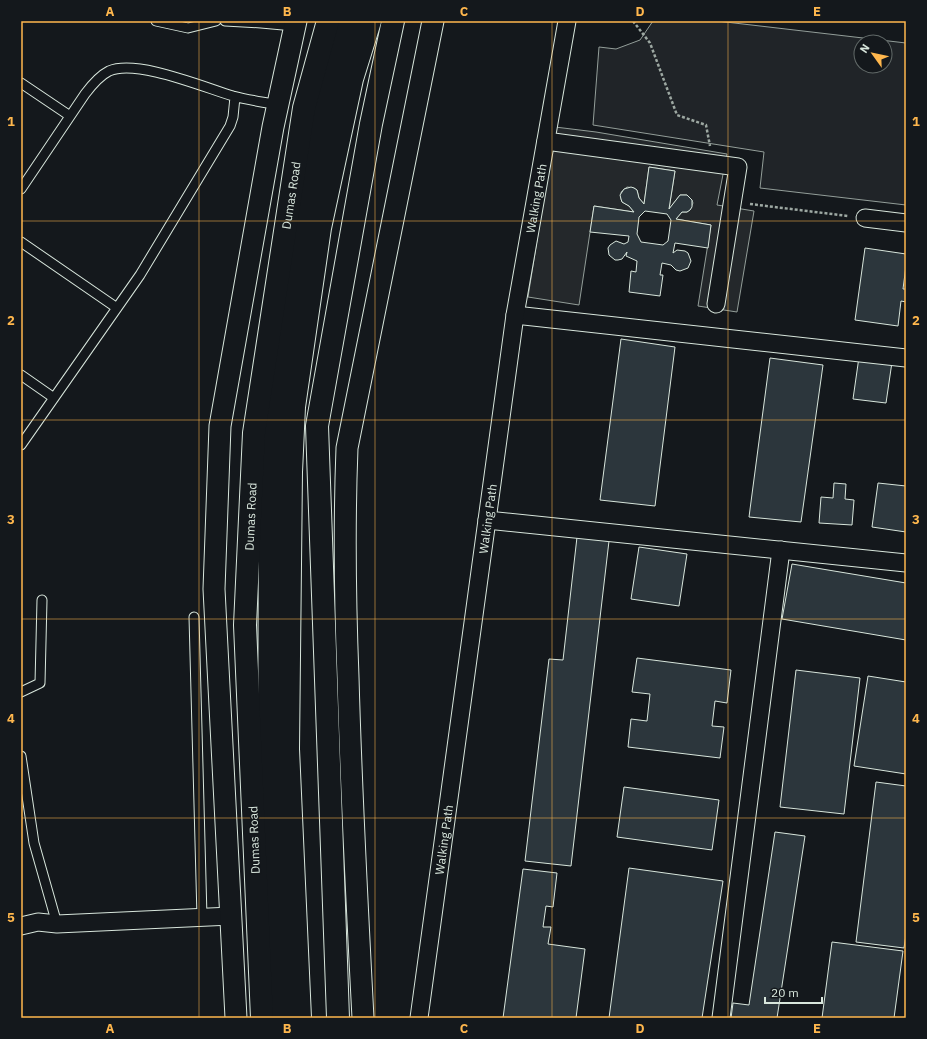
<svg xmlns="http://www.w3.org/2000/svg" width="927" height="1039" font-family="'IBM Plex Sans',sans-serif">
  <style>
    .green { fill: #202428; stroke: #939e99; fill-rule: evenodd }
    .parking { fill: #24282b; stroke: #939e99 }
    .building { fill: #2c363c; stroke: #d8e6dc; fill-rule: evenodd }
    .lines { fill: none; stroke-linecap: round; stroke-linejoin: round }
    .service-casing { stroke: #d8e6dc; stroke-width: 11 }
    .minor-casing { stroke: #d8e6dc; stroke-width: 19 }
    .tertiary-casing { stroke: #d8e6dc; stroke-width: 23 }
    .secondary-casing { stroke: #d8e6dc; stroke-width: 24 }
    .primary-casing { stroke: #d8e6dc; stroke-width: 24 }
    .path { stroke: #9da8a2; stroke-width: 2.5; stroke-dasharray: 3 2; stroke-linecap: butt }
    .service { stroke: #14181c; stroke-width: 9 }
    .minor { stroke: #14181c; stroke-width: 17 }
    .tertiary { stroke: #14181c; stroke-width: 21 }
    .secondary { stroke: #14181c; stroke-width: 22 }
    .primary { stroke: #14181c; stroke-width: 22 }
    .grid { fill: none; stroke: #ffb74d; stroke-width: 1; stroke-opacity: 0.55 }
    .labels { text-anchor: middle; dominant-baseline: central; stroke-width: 3; stroke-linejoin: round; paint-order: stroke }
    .street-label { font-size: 12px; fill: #d8e6dc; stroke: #14181c }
    .neatline { fill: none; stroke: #ffb74d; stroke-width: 1.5 }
    .grid-label { font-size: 13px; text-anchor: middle; font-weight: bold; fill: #ffb74d }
  </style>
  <rect width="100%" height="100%" fill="#14181c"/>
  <path class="green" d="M653,21h64l189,22v162l-146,-17 4,-36 -171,-27 6,-78 17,2 24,-9zM861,42h24v24h-24z"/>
  <path class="parking" d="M555,127l41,5 131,22 -10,51 37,6 -17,101 -39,-6 13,-81 -35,-6 6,-7h5l3,-2 3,-7 -1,-3 -5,-5h-7l-11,14 6,-38 -26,-4 -5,37 -5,-6 -2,-8 -3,-2 -7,-1 -6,5v7l1,3 7,4 5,6 -40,-6 -15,99 -51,-8z"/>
  <path class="building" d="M649,167l26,4 -6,38 11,-14h7l5,5v7l-2,3 -3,2h-5l-6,7 35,6 -3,23 -33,-5 -2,10 4,-3 8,1 3,2 3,8 -3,7 -8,3 -4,-1 -5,-5 -9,-2 -2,12h3l-3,21 -31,-4 2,-21 5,1 1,-11 -11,-5 1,-4 -5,7 -4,1h-3l-6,-5 -1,-7 2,-3 6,-4 8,3 4,-2 1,-6 -39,-4 4,-26 40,6 -5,-6 -7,-4 -1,-3 -1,-4 4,-6 7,-2 3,1 3,2 2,8 5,6zM645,211l22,3 4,6 -3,21 -5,4 -22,-3 -4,-8 2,-17z
    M865,248l41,6v12l-3,23h3v13l-5,-1 -3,25 -43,-6z
    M621,339l54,8 -20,159 -55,-6z
    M859,357l33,5 -6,41 -33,-4z
    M770,358l53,7 -22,157 -52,-5z
    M834,483l12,1 -1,15 9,1 -2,25 -33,-2 2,-26 12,1z
    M878,483l28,3v46l-34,-5z
    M577,537l32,4 -38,325 -46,-5 24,-202 14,1z
    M639,547l48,7 -8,52 -48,-7z
    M792,564l114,19v57l-124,-21z
    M637,658l94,12 -4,33 -12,-2 -3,25 12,1 -4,31 -92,-11 3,-28 16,2 3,-27 -18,-2z
    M796,670l64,8 -16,136 -64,-7z
    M868,676l38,6v92l-52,-8z
    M876,782l30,4v149l-2,13 -48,-6z
    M624,787l95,13 -7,50 -95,-13z
    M775,832l30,4 -28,182h-46l2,-15 16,2z
    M629,868l94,13 -21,137h-93z
    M523,869l34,4 -4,34 -7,-1 -3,21h8l-3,17 37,5 -9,69h-73z
    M832,942l71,9 -9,67h-72z"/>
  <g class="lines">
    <g class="service-casing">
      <path id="service" d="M156,21l32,7 28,-7
        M225,21l36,2 33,3
        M21,83l49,33
        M21,189l64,-95c6,-8 14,-18 24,-23 28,-12 94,16 124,25 15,4 30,6 45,9
        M21,242l96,66
        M21,375l33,23
        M21,445l119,-170 90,-149 3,-9 2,-20
        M194,617l8,300
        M21,692l19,-9 2,-83
        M21,756l13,87 23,81"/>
    </g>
    <g class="minor-casing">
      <g id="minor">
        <path d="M546,141l192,26 -22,137"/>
        <path d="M865,218l41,5"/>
        <path d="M515,315l391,43"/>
        <path d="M487,520l419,43"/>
        <path d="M21,926l17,-4 19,2 174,-8"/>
        <path id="s1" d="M419,1018l96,-703 52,-294"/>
        <path d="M721,1018l60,-468"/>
      </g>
    </g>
    <g class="tertiary-casing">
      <path id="tertiary" d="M236,1018l-22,-429 6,-163 53,-299 23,-106
        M363,1018c-6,-114 -12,-227 -15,-341 -3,-77 -4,-153 -1,-229l86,-427"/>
    </g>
    <g class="secondary-casing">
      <path id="secondary" d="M281,1018l-12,-216 1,-315 8,-96 25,-169 29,-149 16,-52
        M300,1018l-12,-269 3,-277 3,-65 26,-179 32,-149 18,-58"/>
    </g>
    <g class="primary-casing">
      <g id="primary">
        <path id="s2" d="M262,1018l-17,-393 9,-192 50,-325 24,-87"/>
        <path d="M338,1018l-21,-592 54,-302 22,-103"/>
      </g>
    </g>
    <path class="path" d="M633,21l17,22 27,72 29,10 4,21
      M750,204l98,12"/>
    <use href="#service" class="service"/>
    <use href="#minor" class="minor"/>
    <use href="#tertiary" class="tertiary"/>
    <use href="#secondary" class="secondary"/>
    <use href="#primary" class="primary"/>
  </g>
  <path class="grid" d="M199,21v997M375,21v997M552,21v997M728,21v997M21,221h885M21,420h885M21,619h885M21,818h885"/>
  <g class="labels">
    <g class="street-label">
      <text stroke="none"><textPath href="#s2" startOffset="826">Dumas Road</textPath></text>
      <text stroke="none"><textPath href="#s1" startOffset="828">Walking Path</textPath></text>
      <text stroke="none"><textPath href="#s2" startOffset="502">Dumas Road</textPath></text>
      <text stroke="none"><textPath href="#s1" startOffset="504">Walking Path</textPath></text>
      <text transform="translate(254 840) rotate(-92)">Dumas Road</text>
      <text stroke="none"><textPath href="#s1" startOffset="180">Walking Path</textPath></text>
    </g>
  </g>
  <rect width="927" height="1039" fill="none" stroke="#14181c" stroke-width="44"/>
  <g transform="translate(873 54) rotate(303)"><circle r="19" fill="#14181c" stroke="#626a69"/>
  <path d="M0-3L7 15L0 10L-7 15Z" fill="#ffb74d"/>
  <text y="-6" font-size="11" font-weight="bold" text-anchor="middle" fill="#d8e6dc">N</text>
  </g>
  <path d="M765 997v6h57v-6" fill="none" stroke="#d8e6dc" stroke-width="2"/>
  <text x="771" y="997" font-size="12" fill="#d8e6dc" stroke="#14181c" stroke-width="3" paint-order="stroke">20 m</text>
  <rect x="22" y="22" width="883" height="995" class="neatline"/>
  <g class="grid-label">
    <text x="110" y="16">A</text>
    <text x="287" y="16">B</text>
    <text x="464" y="16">C</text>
    <text x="640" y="16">D</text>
    <text x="817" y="16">E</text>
    <text x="11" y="126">1</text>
    <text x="916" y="126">1</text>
    <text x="11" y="325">2</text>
    <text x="916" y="325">2</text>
    <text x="11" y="524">3</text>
    <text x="916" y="524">3</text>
    <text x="11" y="723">4</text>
    <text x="916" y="723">4</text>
    <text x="11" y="922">5</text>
    <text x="916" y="922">5</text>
    <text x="110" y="1033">A</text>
    <text x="287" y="1033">B</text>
    <text x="464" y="1033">C</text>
    <text x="640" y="1033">D</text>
    <text x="817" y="1033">E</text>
  </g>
</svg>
